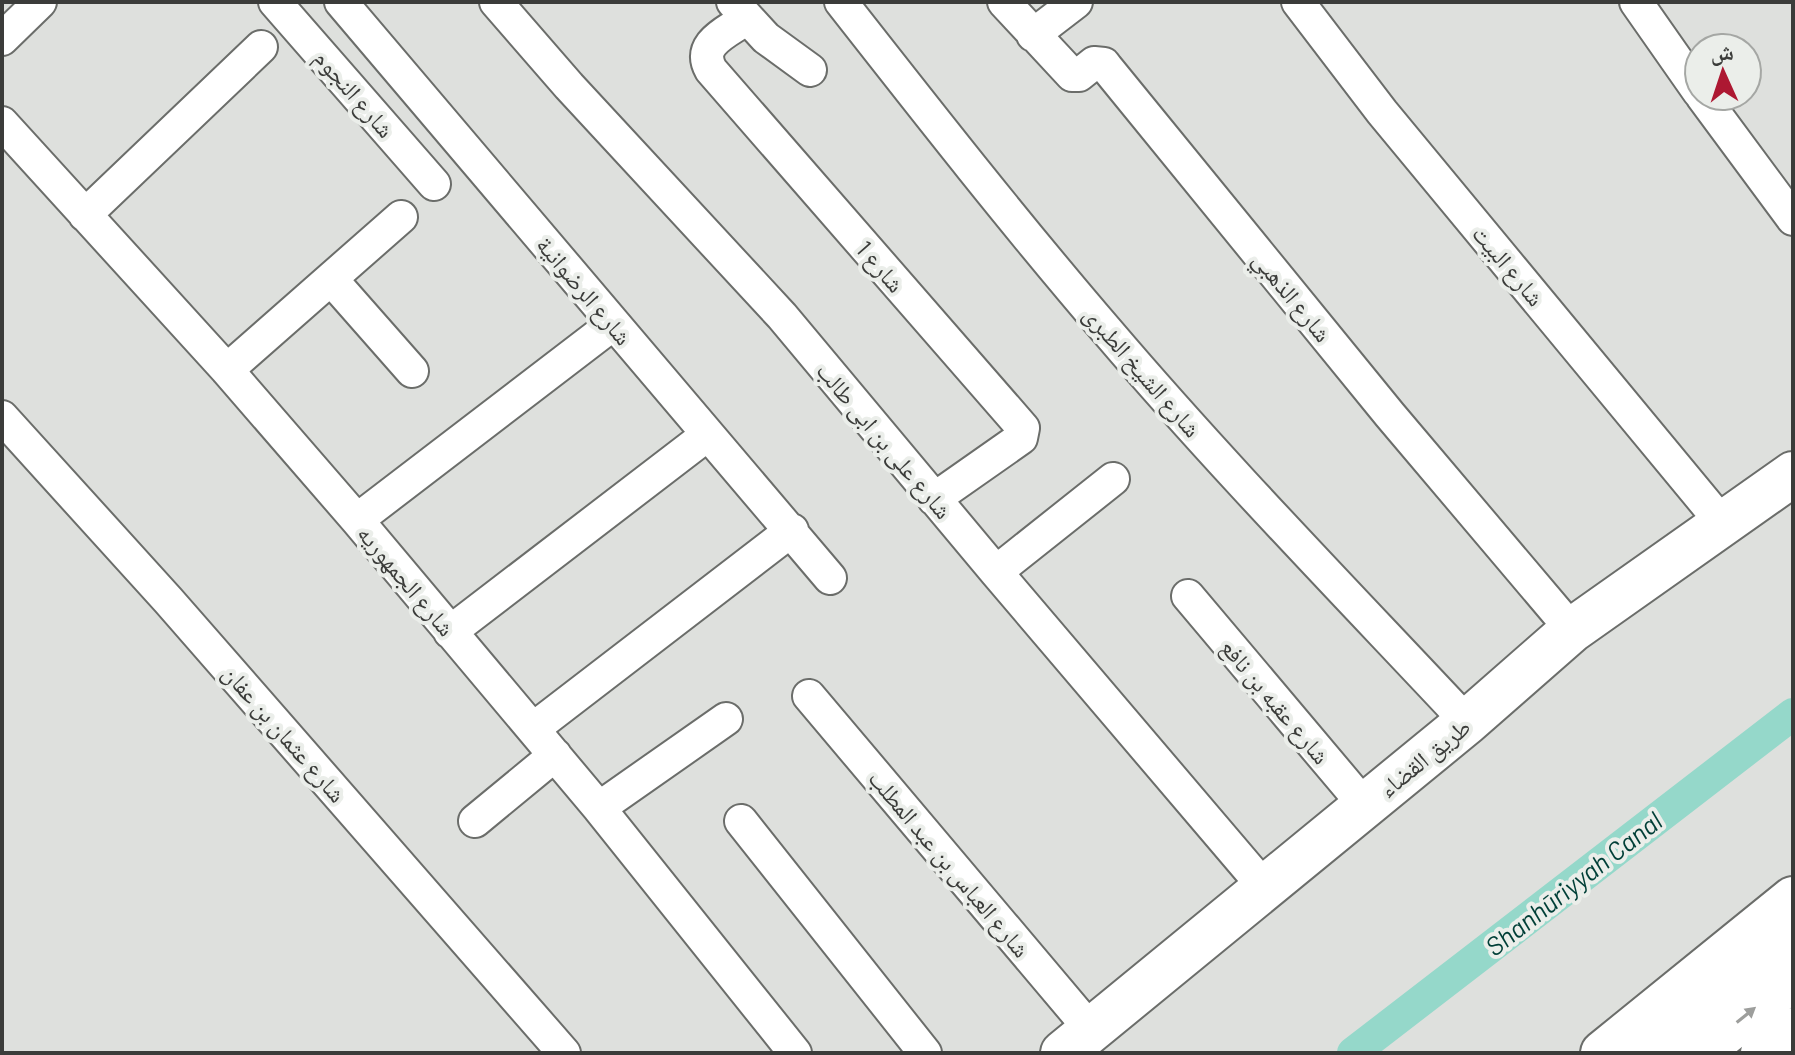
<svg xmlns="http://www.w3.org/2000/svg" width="1795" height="1055" font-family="Barlow,'Noto Naskh Arabic',sans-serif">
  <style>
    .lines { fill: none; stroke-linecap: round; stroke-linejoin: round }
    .canal { stroke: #95d8ca; stroke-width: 32 }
    .street-casing { stroke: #6b6d6a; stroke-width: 36 }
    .secondary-casing { stroke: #6b6d6a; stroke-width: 48 }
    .highway-casing { stroke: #6b6d6a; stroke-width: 48 }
    .street { stroke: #fff; stroke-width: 32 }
    .secondary { stroke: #fff; stroke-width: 44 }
    .highway { stroke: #fff; stroke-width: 44 }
    .oneway { fill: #9d9e9c }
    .labels { text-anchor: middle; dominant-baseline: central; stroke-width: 8; stroke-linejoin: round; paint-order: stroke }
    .street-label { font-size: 24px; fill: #3b3c3a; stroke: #ebeeea }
    .water-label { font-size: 26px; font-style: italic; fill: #003f37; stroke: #ebeeea }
  </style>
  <rect width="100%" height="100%" fill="#dee0dd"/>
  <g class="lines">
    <path class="canal" d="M1353,1053l440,-339"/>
    <g class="street-casing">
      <path id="street" d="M275,2l159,182
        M341,2l489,576
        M496,2l73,84 213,230 214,256 269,316
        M733,2l33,36 44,32
        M841,2c87,111 174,222 266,329 115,135 239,262 360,391
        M1004,2l68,73h7l15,-12 10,1 3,4 283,347 182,215
        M1298,2l84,110 341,412
        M1636,2l63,90
        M747,18c-19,14 -51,25 -36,52l312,358 -2,10 -87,61
        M1033,35l43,-33
        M2,39l38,-37
        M1702,96l91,123
        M2,123l225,247 130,150 242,288 196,245
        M85,215l176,-168
        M331,279l81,92
        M227,370l174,-153
        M2,417l166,183 396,453
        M357,520l256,-196
        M996,572l117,-93
        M1188,596l177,210
        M450,632l257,-197
        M809,696l282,334
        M533,729l259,-199
        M599,808l127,-89
        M475,821l80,-66
        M741,821l184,232"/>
    </g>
    <g class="secondary-casing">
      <path id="secondary" d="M1063,1053l404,-331 105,-92 221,-156
        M1603,1053l190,-154
        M1763,1053l30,-23"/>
    </g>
    <g class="highway-casing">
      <path id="highway" d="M1641,1053l152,-119
        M1699,1053l94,-75"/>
    </g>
    <use href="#street" class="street"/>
    <use href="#secondary" class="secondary"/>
    <use href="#highway" class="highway"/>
  </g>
  <defs><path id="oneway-solid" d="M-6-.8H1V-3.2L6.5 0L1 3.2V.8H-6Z" transform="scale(2)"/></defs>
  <use class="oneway" href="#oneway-solid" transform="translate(1746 1015) rotate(-39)"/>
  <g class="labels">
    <g class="street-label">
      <text transform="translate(355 93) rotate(49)">شارع النجوم</text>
      <text transform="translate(1509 265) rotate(50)">شارع البيت</text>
      <text transform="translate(881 266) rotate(49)">شارع 1</text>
      <text transform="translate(585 290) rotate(50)">شارع الرضوانية</text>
      <text transform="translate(1293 296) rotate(51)">شارع الذهبي</text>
      <text transform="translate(1143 371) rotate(49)">شارع الشيخ الطبرى</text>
      <text transform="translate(885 440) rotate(50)">شارع على بن ابى طالب</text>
      <text transform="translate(407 580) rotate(50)">شارع الجمهوريه</text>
      <text transform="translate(1276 701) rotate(50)">شارع عقبه بن نافع</text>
      <text transform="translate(285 733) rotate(49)">شارع عثمان بن عفان</text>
      <text transform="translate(1424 757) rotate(-39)">طريق القضاء</text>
      <text transform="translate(950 863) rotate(50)">شارع العباس بن عبد المطلب</text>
    </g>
    <g class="water-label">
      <text transform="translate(1573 883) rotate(-38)">Shanhūriyyah Canal</text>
    </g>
  </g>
  <rect width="1795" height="1055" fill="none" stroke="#3b3c3a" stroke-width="8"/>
  <g transform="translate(1723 72) rotate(357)"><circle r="38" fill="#ebeeea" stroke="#a5a7a4" stroke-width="2"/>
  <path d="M0-6L14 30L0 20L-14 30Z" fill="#ad1832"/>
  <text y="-12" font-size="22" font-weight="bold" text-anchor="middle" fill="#3b3c3a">ش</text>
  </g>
</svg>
